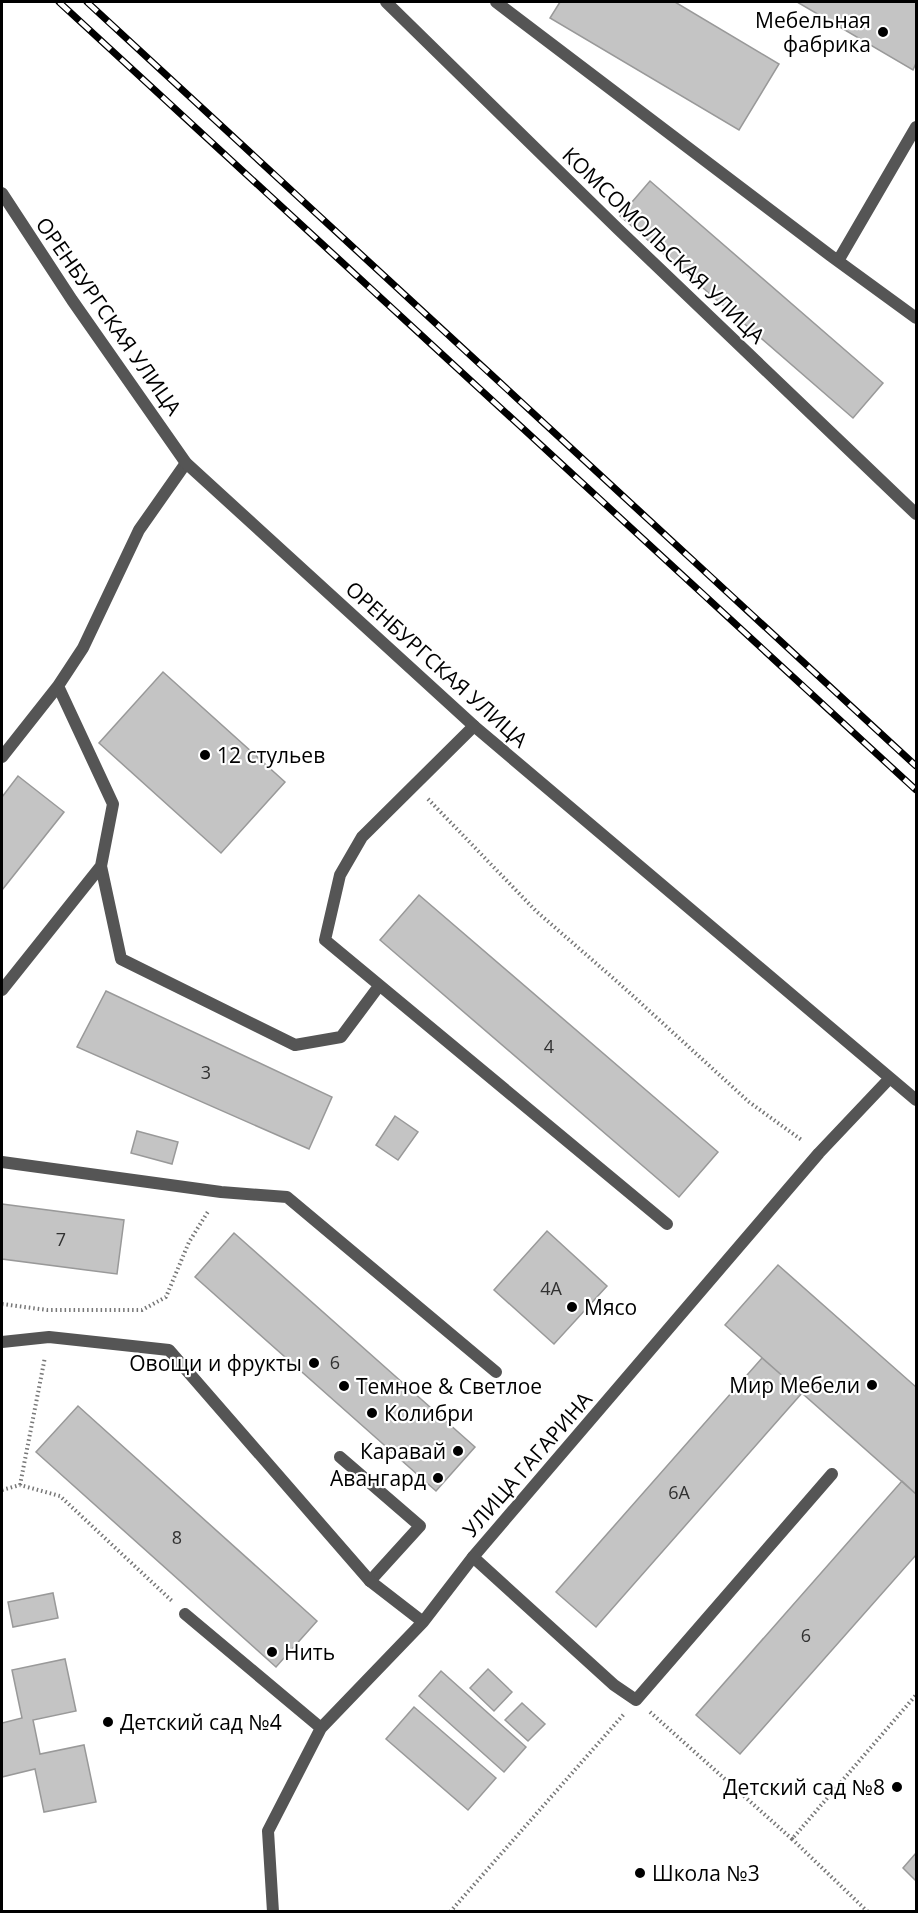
<svg xmlns="http://www.w3.org/2000/svg" width="918" height="1913" font-family="'Open Sans',sans-serif">
  <style>
    .building { fill: #c4c4c4; stroke: #999; stroke-width: 1.5 }
    .lines { fill: none; stroke-linecap: round; stroke-linejoin: round }
    .path { stroke: #777; stroke-width: 4; stroke-dasharray: 1.5 3; stroke-linecap: butt }
    .lane { stroke: #555; stroke-width: 12 }
    .street { stroke: #555; stroke-width: 12 }
    .rail-casing { stroke: #000; stroke-width: 7 }
    .rail { stroke: #fff; stroke-width: 4.5; stroke-dasharray: 14; stroke-linecap: butt }
    .poi-dot { fill: #000; stroke: #fff; stroke-width: 2 }
    .labels { text-anchor: middle; dominant-baseline: central; stroke-width: 4.5; stroke-linejoin: round; paint-order: stroke }
    .number-label { font-size: 18px; fill: #313131 }
    .poi-label { font-size: 21px; fill: #000; stroke: #fff; text-anchor: start }
    .street-label { font-size: 21px; fill: #000; stroke: #fff }
  </style>
  <rect width="100%" height="100%" fill="#fff"/>
  <path class="building" d="M560,2h115l104,62 -40,66 -189,-112z
    M797,2h119v61l-3,7z
    M650,181l233,202 -30,35 -233,-202z
    M163,672l122,110 -64,71 -122,-110z
    M18,776l46,36 -62,78v-93z
    M419,895l299,257 -39,45 -299,-257z
    M106,991l226,106 -23,52 -232,-102z
    M395,1116l23,16 -20,28 -22,-15z
    M137,1131l41,11 -6,22 -41,-11z
    M2,1204l122,16 -7,54 -115,-15z
    M547,1231l60,55 -53,58 -60,-54z
    M234,1233l241,214 -39,44 -241,-214z
    M778,1265l138,122v107l-191,-169z
    M762,1358l40,35 -206,234 -40,-35z
    M78,1406l239,215 -41,46 -240,-215z
    M902,1481l14,13v61l-176,199 -44,-39z
    M53,1593l5,25 -45,9 -5,-25z
    M65,1659l11,52 -43,9 7,34 44,-9 12,57 -52,10 -9,-43 -33,8v-54l20,-5 -10,-48z
    M488,1669l24,23 -18,19 -24,-23z
    M441,1671l85,76 -22,25 -85,-76z
    M522,1703l23,21 -17,17 -23,-21z
    M414,1707l82,71 -28,32 -82,-71z
    M916,1853v28l-13,-13z"/>
  <g class="lines">
    <path class="path" d="M428,799l108,112 85,74 128,117 54,39
      M2,1304l45,6h95l24,-13 23,-55 20,-32
      M20,1485l25,-128
      M2,1490l18,-5 40,11 112,105
      M650,1712l142,127 124,-144
      M792,1839l76,73
      M450,1912l174,-198"/>
    <path class="lane" d="M496,2l335,254 85,62
      M838,261l78,-134
      M474,726l-112,111 -22,38 -15,65 342,284
      M2,757l56,-71
      M101,866l20,93 174,86 46,-8 38,-51
      M2,990l99,-124 12,-62 -55,-118 25,-38 56,-118 47,-67
      M2,1162l219,30 66,5 209,175
      M340,1457l80,69 -50,55
      M473,1557l141,128 22,15 196,-226"/>
    <path class="street" d="M386,2l232,227 298,285
      M2,193l70,107 114,163 288,263 442,374
      M2,1342l47,-5 120,13 201,231 53,41
      M185,1614l136,114
      M273,1912l-5,-81 53,-103 102,-106 50,-65 346,-404 71,-75"/>
    <g class="rail-casing">
      <path id="rail" d="M59,2l857,788
        M87,2l829,764"/>
    </g>
    <use href="#rail" class="rail"/>
  </g>
  <g class="poi-dot">
    <circle cx="883" cy="32" r="6"/>
    <circle cx="205" cy="755" r="6"/>
    <circle cx="572" cy="1307" r="6"/>
    <circle cx="314" cy="1363" r="6"/>
    <circle cx="872" cy="1385" r="6"/>
    <circle cx="344" cy="1386" r="6"/>
    <circle cx="372" cy="1413" r="6"/>
    <circle cx="458" cy="1451" r="6"/>
    <circle cx="438" cy="1478" r="6"/>
    <circle cx="272" cy="1652" r="6"/>
    <circle cx="108" cy="1722" r="6"/>
    <circle cx="897" cy="1787" r="6"/>
    <circle cx="640" cy="1873" r="6"/>
  </g>
  <g class="labels">
    <g class="number-label">
      <text x="549" y="1046">4</text>
      <text x="206" y="1072">3</text>
      <text x="61" y="1239">7</text>
      <text x="551" y="1288">4А</text>
      <text x="335" y="1362">6</text>
      <text x="679" y="1492">6А</text>
      <text x="177" y="1537">8</text>
      <text x="806" y="1635">6</text>
    </g>
    <g class="poi-label">
      <text x="871" y="20" text-anchor="end">Мебельная<tspan x="871" dy="24">фабрика</tspan></text>
      <text x="217" y="755">12 стульев</text>
      <text x="584" y="1307">Мясо</text>
      <text x="302" y="1363" text-anchor="end">Овощи и фрукты</text>
      <text x="860" y="1385" text-anchor="end">Мир Мебели</text>
      <text x="356" y="1386">Темное &amp; Светлое</text>
      <text x="384" y="1413">Колибри</text>
      <text x="446" y="1451" text-anchor="end">Каравай</text>
      <text x="426" y="1478" text-anchor="end">Авангард</text>
      <text x="284" y="1652">Нить</text>
      <text x="120" y="1722">Детский сад №4</text>
      <text x="885" y="1787" text-anchor="end">Детский сад №8</text>
      <text x="652" y="1873">Школа №3</text>
    </g>
    <g class="street-label">
      <text transform="translate(664 245) rotate(44)">КОМСОМОЛЬСКАЯ УЛИЦА</text>
      <text transform="translate(109 316) rotate(55)">ОРЕНБУРГСКАЯ УЛИЦА</text>
      <text transform="translate(437 664) rotate(42)">ОРЕНБУРГСКАЯ УЛИЦА</text>
      <text transform="translate(527 1464) rotate(-49)">УЛИЦА ГАГАРИНА</text>
    </g>
  </g>
  <rect width="918" height="1913" fill="none" stroke="#000000" stroke-width="6"/>
</svg>
